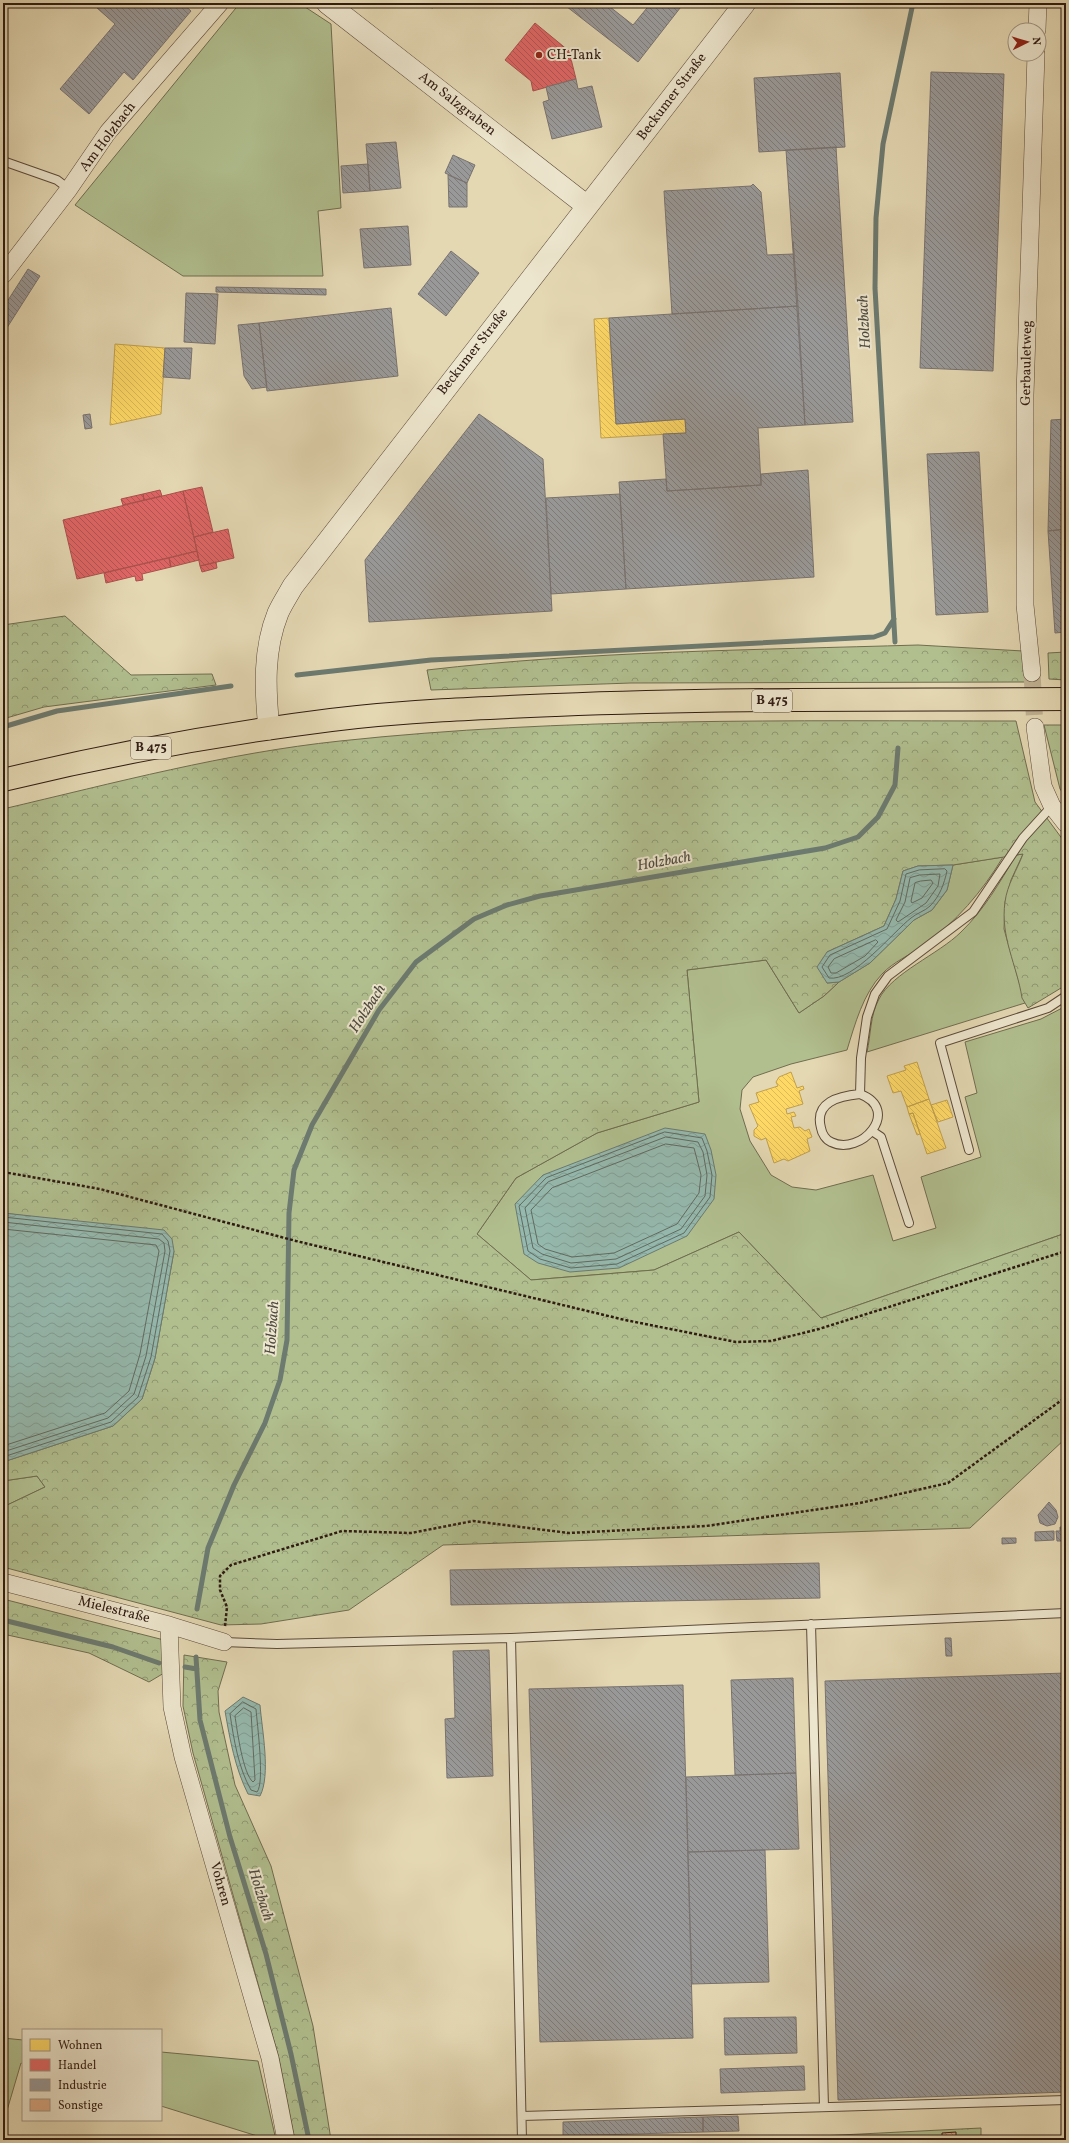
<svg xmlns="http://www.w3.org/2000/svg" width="1069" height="2143" font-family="Vollkorn,serif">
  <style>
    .grass { fill: #b1bf8f; stroke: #706d50 }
    .forest { fill: url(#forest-crowns); stroke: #706d50 }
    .water { fill: url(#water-waves); stroke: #6c7a70 }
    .homes { fill: url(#homes-back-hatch); stroke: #c1a04d }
    .shops { fill: url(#shops-back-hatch); stroke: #ab504d }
    .industry { fill: url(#industry-back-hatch); stroke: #797370 }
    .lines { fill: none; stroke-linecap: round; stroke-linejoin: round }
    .shore { stroke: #626a60; stroke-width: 1 }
    .stream { stroke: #6c7a70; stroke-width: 5 }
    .building { fill: url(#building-back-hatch); stroke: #2f1b12 }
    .minor-tunnel { stroke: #c0b293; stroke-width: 17; stroke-dasharray: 17 8; stroke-linecap: butt }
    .service-casing { stroke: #5c4a3a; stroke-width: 10 }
    .minor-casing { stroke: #5c4a3a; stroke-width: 18 }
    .tertiary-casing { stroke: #5c4a3a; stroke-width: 22 }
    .primary-casing { stroke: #2f1b12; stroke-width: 24 }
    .path { stroke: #2f1b12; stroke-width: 2.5; stroke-dasharray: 3 2; stroke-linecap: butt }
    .service { stroke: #ede6ce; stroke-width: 8 }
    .minor { stroke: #ede6ce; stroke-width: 17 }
    .tertiary { stroke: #ede6ce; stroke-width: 21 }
    .primary { stroke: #e4d8b3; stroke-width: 22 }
    .poi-dot { fill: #8f2418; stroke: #ede6ce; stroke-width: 1.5 }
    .labels { text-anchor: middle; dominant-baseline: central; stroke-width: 4; stroke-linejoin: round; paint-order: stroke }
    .shield { fill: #ede6ce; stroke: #68584a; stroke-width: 1 }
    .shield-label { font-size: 13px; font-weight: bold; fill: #2f1b12 }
    .poi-label { font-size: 14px; fill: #2f1b12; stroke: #ede6ce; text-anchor: start }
    .street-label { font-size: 14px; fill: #2f1b12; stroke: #ede6ce }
    .water-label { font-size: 15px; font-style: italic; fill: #4e4a41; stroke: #ede6ce }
  </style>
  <defs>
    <pattern id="forest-crowns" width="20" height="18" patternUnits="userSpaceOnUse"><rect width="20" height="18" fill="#b1bf8f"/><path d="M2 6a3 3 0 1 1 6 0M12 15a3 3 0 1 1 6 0" fill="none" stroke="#909a73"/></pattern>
    <pattern id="water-waves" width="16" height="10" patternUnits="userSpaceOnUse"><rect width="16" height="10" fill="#95b9ae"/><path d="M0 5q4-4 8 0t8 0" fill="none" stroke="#819e95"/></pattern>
    <pattern id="homes-back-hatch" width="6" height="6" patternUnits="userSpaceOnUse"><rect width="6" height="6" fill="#ffd966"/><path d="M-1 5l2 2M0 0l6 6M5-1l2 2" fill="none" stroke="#dbba57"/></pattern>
    <pattern id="shops-back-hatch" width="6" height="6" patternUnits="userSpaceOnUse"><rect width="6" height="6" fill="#e06666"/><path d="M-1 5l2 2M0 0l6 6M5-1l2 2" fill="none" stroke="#b65353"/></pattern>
    <pattern id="industry-back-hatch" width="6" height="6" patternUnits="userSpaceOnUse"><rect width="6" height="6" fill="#999"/><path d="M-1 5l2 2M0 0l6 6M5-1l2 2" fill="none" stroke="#7d7c7b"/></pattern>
    <pattern id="building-back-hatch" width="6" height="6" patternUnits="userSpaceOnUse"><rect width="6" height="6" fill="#ddab87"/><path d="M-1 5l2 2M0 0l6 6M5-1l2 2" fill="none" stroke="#b48a6d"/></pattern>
  </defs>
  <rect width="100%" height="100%" fill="#e4d8b3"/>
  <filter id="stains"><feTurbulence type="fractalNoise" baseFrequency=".005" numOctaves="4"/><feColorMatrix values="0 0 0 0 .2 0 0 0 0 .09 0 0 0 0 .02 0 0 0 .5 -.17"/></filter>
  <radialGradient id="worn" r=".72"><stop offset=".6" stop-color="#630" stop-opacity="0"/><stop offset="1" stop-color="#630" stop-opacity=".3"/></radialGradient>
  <path class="grass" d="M240,3h59l32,21 10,184 -23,3 5,65h-140l-108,-71z
    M1023,854l-12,26 -6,22 -1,27 21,74 -158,49c4,-17 3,-37 12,-53 13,-26 60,-45 82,-67 23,-22 39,-50 55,-77z
    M1003,857c-21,35 -47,65 -80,89 -13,9 -30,16 -41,28 -19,20 -27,50 -35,76l-56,14 -38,13 -11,13 -2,19 10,32 21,34 21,12 24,3 57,-15 20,66 43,-13 -15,-51 60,-20 -16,-60 12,-4 -12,-51 76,-23 25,-13v227l-245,85 -82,-86 -85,38 -123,10 -54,-46 39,-56 81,-45 102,-31 -12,-132 79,-10 33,53 25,-17 15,-14 31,-19 44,-43 18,-10 15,-20 6,-25z
    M37,1476l8,11 -42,20v-26z
    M3,2038l20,2v24l-2,-1 -18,61z
    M161,2052l97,9 18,79h-6l-109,-34z"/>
  <path class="forest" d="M65,616l66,59 81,-1 4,11 -172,22 -41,12v-94z
    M918,645l105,6 2,31 -394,1 -200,7 -4,-20c163,-19 328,-20 491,-25z
    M1066,652v28l-17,-1 -1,-26z
    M1016,721l19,81 31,42v141l-38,23 -6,-10c-5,-33 -22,-61 -17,-96 2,-17 12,-32 18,-48l-70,11 -35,1 -15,5 -7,28 -12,27 -57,26v31l12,-1 -15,14 -25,17 -33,-53 -79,10 12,132 -102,31 -81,45 -39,56 54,46 123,-10 85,-38 82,86 245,-85v205l-96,90 -527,17 -94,65 -88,14 -40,1 -218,-58v-60l42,-20 -8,-11 -34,5v-19l110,-36 29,-27 13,-41 19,-107 -106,-30 -65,-8v-404c111,-26 223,-56 337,-68 224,-24 451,-20 676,-20z
    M1044,725h22v72l-6,-8z
    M3,1599l161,41v33l-15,9 -60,-29 -86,-19z
    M184,1655l43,7 -9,29 1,21 16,73 36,81 42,160 18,114h-36l-16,-82 -86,-305 -10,-47z
    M981,2128v12l-221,-1z"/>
  <path class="water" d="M953,865l-6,25 -15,20 -18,10 -44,43 -31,19 -12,1 -10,-16 10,-15 57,-26 12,-27 7,-28 15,-5z
    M665,1128l40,6 6,16 5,25 -2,24 -27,37 -68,32 -49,4 -32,-9 -14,-9 -9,-50 28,-29z
    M3,1213l161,17 8,9 2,12 -19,107 -13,41 -29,27 -110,36z
    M243,1697l17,8c2,25 11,70 0,91l-12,-2c-13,-26 -18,-54 -23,-83z"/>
  <path class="homes" d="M609,318l7,106 69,-5 1,14 -85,5 -7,-119z
    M115,344l50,4 -4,66 -51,11z
    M917,1062l12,37 -22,8 -6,-16 -8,2 -6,-17 19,-6 -2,-4z
    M791,1072l6,16 6,-2 1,3 -5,2 4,13 -17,5 1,5 7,-2 2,4 -5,1 3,11 6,-1 5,4 4,-2 3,8 -5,2 3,12 -22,10 -4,-2 -10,4 -8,-25 -5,2 -7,-4v-6l4,-4 -9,-21 10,-3 -3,-9 22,-7 -2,-4 3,-5z
    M929,1099l17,49 -19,6 -14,-41 -4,1 -2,-7z
    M947,1100l6,17 -15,5 -7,-17z
    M913,1113l7,21 -3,1 -8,-21z"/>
  <path class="shops" d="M535,23l34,28 7,28 -43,12 -2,-10 -26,-21z
    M202,487l11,45 -19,5 -11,-46z
    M160,490l2,6 -18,4 -1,-6z
    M183,491l14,60 -120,28 -14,-59z
    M143,494l1,6 -21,5 -2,-6z
    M228,529l6,29 -34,8 -6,-29z
    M197,551l2,9 -28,7 -2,-9z
    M169,558l2,9 -29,7 1,6 -7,1 -1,-5 -29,7 -2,-10z
    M216,562l1,6 -15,4 -2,-6z"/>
  <path class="industry" d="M101,3h81l9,8 -58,69 -9,-8 -35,42 -29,-25 55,-65 -18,-16z
    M421,3h17l-5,5 -12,-2z
    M562,3h43l28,22 18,-22h33l-46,59z
    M1063,50h3v48z
    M931,72l73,2 -11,297 -73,-3z
    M840,73l5,74 -86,5 -5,-74z
    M576,79l2,10 14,-3 10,41 -50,12 -9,-37 6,-2 -3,-13z
    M396,142l5,46 -31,3 -4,-47z
    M836,147l17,275 -48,3 -19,-275z
    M453,155l22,10 -8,18 -22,-10z
    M368,164l2,27 -27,2 -2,-27z
    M448,175l19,8v24h-18z
    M753,184l8,8 6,63 27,-1 -1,-12 5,64 -126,8 -8,-123 87,-5z
    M408,226l3,39 -47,3 -4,-39z
    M451,251l28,22 -33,43 -28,-22z
    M28,269l12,7 -37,58v-26z
    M216,287l110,2v6l-110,-3z
    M186,293l32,1 -3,50 -31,-2z
    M798,306l7,119 -47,3 3,57 -94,6 -4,-57 23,-1 -1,-14 -69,5 -7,-106z
    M391,308l7,68 -131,15 -8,-68z
    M259,323l8,64 -15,2 -8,-13 -6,-51z
    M165,348h27l-2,31 -27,-2z
    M90,414l2,14 -7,1 -2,-14z
    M479,414l64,45 9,152 -183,11 -4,-62z
    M1066,419v110l-18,2 3,-111z
    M979,452l9,160 -52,3 -9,-161z
    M808,470l6,107 -188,12 -7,-107 47,-3 1,12 94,-6v-11z
    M620,494l6,95 -75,5 -5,-96z
    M1066,529v103l-11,1 -7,-102z
    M1049,1502l7,8 2,7 -3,7 -8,2 -7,-3 -2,-8z
    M1060,1527h2l1,4h3v10h-9l-1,-10h4z
    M1054,1531v9l-19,1v-9z
    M1002,1538h14v5l-14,1z
    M819,1563l1,35 -369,7 -1,-35z
    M945,1638h6l1,18h-6z
    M489,1650l4,126 -46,2 -2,-59 10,-1 -2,-67z
    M1066,1673v419l-228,8 -13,-419z
    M793,1678l3,95 -61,2 -4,-95z
    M683,1685l10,353 -153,4 -11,-353z
    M796,1773l3,76 -111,3 -2,-75z
    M765,1850l4,132 -77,2 -4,-132z
    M796,2017l1,36 -72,2 -1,-37z
    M804,2066l1,24 -84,3 -1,-24z
    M738,2116l1,15 -36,1v-15z
    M703,2117v15l-140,4v-14z"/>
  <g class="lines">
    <path class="shore" d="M945,869l2,2c-3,13 -7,25 -17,35 -5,5 -13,7 -19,12 -18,14 -58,64 -82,60l-7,-11 8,-12 57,-26 13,-28 6,-27 13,-4z
      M920,875l20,-1 -2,12 -12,17 -28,19 -2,-2 9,-18 5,-24z
      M921,881l10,-1 2,3 -11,15 -10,5 -1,-2 4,-18z
      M876,940l2,2 -13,14 -29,17h-5l-3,-6 6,-8z
      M665,1132l37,6 5,13 5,24 -2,22 -26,36 -67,31 -46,4 -31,-9 -12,-8 -9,-45 27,-28z
      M666,1137l32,5 5,10 4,23 -2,21 -24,33 -65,30 -45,4 -29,-9 -9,-6 -8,-40 23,-26z
      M666,1144l28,4 7,27 -2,18 -22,31 -63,29 -42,4 -27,-8 -7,-5 -7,-34 21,-22z
      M3,1217l159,17 6,7 2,10 -19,106 -13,40 -27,25 -108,35
      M3,1222l156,17 5,4 1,8 -19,105 -12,38 -26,24 -105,34
      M3,1229l153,16 3,6 -19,103 -11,37 -24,22 -102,33
      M243,1702l13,7c1,14 9,74 1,83l-6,-2c-13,-23 -17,-50 -21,-76z
      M244,1708l7,4 4,68 -2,2c-10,-8 -16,-52 -18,-66z"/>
    <path class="stream" d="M895,642l-20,-354 1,-70 7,-74 30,-141
      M297,675l134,-15 443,-23 11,-4 9,-14
      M3,727l54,-16 174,-25
      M197,1609l11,-61 26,-63 31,-62 15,-43 7,-40 2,-127 5,-43 18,-45 67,-115 37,-48 58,-43 33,-14 33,-9 285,-48 33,-11 20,-20 17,-32 3,-37
      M3,1620l110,27 46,16
      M196,1657l4,63 30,117 36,117 25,100 18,86
      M185,1667l12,2"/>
  </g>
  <path class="building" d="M956,2132v5h-14v-4z"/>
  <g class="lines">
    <path class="minor-tunnel" d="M1032,673l3,54"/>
    <g class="service-casing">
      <path id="service" d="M3,161l54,19 12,9
        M860,1094l1,-36 6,-41 8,-23 13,-18 85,-64 50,-74 29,-32
        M860,1094c42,16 1,63 -29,48 -5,-2 -9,-8 -10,-14 -7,-26 18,-32 39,-34z
        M872,1131l9,6 28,86
        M969,1150l-29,-107 108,-35 18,-12
        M811,1624l13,483
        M511,1638l11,502
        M224,1642l53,2 234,-6 555,-25
        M522,2116l544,-16"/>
    </g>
    <g class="minor-casing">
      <path id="minor" d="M1037,30l1,-27
        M3,275l66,-86 39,-57 112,-129
        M1032,673l-7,-68v-210l11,-341
        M1035,727l8,59 9,20 14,18
        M3,1582l166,43 55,17
        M169,1625l3,82 11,50 87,301 16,82"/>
    </g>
    <g class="tertiary-casing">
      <path id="tertiary" d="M327,3l260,203
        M269,729c-4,-39 -6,-79 9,-116 4,-9 10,-18 15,-27l452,-583"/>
    </g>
    <g class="primary-casing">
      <path id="primary" d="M3,780c108,-26 217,-46 328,-60 74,-9 150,-12 225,-15 170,-7 340,-5 510,-6"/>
    </g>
    <path class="path" d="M3,1172l97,17 196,52 329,79 111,22 35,-1 48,-12 247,-78
      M225,1626l2,-19 -7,-17v-14l11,-11 111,-34 69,2 62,-12 96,12 137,-7 154,-23 88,-20 118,-86"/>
    <use href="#service" class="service"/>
    <use href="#minor" class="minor"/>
    <use href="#tertiary" class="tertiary"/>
    <use href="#primary" class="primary"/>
  </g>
  <circle class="poi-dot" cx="539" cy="55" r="4"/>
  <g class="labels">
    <g class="shield">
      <rect x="752" y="690" width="40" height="22" rx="3"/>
      <rect x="131" y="737" width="40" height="22" rx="3"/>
    </g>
    <g class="shield-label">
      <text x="772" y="701">B 475</text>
      <text x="151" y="748">B 475</text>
    </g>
    <g class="poi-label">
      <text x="547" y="55">CH-Tank</text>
    </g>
    <g class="street-label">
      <text transform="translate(672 97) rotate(-53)">Beckumer Straße</text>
      <text transform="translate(457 104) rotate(38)">Am Salzgraben</text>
      <text transform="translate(108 137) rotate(-53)">Am Holzbach</text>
      <text transform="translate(473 352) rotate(-52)">Beckumer Straße</text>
      <text transform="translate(1027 363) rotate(-89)">Gerbauletweg</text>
      <text transform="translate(114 1610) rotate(14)">Mielestraße</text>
      <text transform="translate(220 1884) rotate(74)">Vohren</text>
    </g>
    <g class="water-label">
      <text transform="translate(865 322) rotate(-93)">Holzbach</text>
      <text transform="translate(664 862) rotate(-10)">Holzbach</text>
      <text transform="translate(368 1009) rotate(-57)">Holzbach</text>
      <text transform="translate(273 1328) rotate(-86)">Holzbach</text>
      <text transform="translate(260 1895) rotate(73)">Holzbach</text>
    </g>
  </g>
  <rect width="1069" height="2143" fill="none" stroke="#e4d8b3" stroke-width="16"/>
  <rect x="4" y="4" width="1061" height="2135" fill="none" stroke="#2f1b12" stroke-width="2"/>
  <rect x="8" y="8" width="1053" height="2127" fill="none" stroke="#2f1b12"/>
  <rect x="22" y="2029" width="140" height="92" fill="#ede6ce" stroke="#a19583"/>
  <rect x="30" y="2039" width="20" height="12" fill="#ffd966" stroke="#a19583"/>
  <text x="58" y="2049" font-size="12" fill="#2f1b12">Wohnen</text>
  <rect x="30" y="2059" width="20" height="12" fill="#e06666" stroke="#a19583"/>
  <text x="58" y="2069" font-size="12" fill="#2f1b12">Handel</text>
  <rect x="30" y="2079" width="20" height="12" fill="#999999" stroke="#a19583"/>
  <text x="58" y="2089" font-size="12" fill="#2f1b12">Industrie</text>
  <rect x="30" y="2099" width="20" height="12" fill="#ddab87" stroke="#a19583"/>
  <text x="58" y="2109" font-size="12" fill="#2f1b12">Sonstige</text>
  <g transform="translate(1027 42) rotate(85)"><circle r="19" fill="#ede6ce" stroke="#a19583"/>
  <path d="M0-3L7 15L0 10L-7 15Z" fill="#8f2418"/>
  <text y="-6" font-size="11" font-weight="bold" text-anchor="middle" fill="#2f1b12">N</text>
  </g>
  <rect width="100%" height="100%" filter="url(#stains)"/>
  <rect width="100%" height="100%" fill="url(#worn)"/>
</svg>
